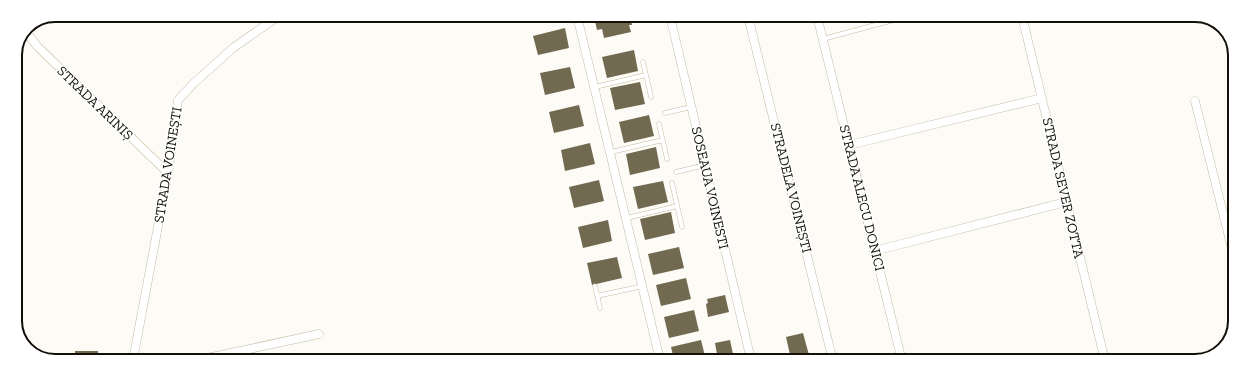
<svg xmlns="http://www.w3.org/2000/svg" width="1250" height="376" font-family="'Zilla Slab',serif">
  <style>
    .building { fill: #726951 }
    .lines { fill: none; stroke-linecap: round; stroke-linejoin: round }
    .lane-casing { stroke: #c3baa0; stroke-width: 5 }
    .street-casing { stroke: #c3baa0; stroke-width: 9 }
    .lane { stroke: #fff; stroke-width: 4 }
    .street { stroke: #fff; stroke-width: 8 }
    .labels { text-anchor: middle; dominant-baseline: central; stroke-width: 3; stroke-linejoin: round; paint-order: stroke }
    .street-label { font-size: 14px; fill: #131007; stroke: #fff }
    .rim { fill: none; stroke: #131007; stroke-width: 2 }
  </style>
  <rect width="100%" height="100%" fill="#fdfbf6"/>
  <path class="building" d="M599,16h31l2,9h-3l2,7 -27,6 -2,-9 -5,1 -3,-13z
    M565,28l4,20 -31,7 -5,-19z
    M634,50l4,21 -31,7 -5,-21z
    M570,67l5,21 -30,7 -5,-22z
    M640,82l5,22 -30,6 -5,-22z
    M579,105l5,21 -30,7 -5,-21z
    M649,115l5,21 -30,7 -5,-21z
    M590,143l5,21 -30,7 -4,-21z
    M656,147l4,21 -30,7 -4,-21z
    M599,180l5,21 -30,7 -5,-21z
    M663,181l5,21 -30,7 -5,-22z
    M671,212l4,21 -30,7 -5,-21z
    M608,220l4,21 -29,7 -5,-21z
    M679,247l5,21 -31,7 -5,-21z
    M617,257l5,21 -30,7 -5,-22z
    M686,278l5,21 -30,7 -5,-21z
    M725,295l4,17 -21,5 -2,-13 2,-1 -1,-4z
    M694,310l5,21 -30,7 -5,-21z
    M803,333l6,22 -18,4 -5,-22z
    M701,340l5,20h-32l-3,-13z
    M730,340l4,19 -16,1 -3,-17z
    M75,351h23v9l-23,-1z"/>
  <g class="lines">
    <g class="lane-casing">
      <path id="lane" d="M823,39l78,-21
        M643,62l8,35
        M595,87l51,-12
        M665,113l26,-6
        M659,124l8,35
        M611,152l52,-12
        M676,172l29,-7
        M672,183l10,44
        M627,218l50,-12
        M595,286l5,22
        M597,296l46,-10"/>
    </g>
    <g class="street-casing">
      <path id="street" d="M577,16l83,344
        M670,16l81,344
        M748,16l85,345
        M817,16l85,345
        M1022,16l83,345
        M25,31l13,16 130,126
        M1195,101l39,156
        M849,145l193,-47
        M874,251l192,-49
        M133,360l35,-187 10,-73 15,-16 40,-36 47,-33
        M198,360l121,-26"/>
    </g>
    <use href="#lane" class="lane"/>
    <use href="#street" class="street"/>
  </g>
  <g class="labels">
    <g class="street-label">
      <text transform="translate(95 103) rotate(44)">STRADA ARINIȘ</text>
      <text transform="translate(168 165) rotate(-81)">STRADA VOINEȘTI</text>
      <text transform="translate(710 188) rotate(77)">SOSEAUA VOINESTI</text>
      <text transform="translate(791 188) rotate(76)">STRADELA VOINEȘTI</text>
      <text transform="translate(1063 188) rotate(77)">STRADA SEVER ZOTTA</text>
      <text transform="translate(862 198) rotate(76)">STRADA ALECU DONICI</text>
    </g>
  </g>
  <path d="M0 0H1250V376H0ZM55 22H1195A33 33 0 0 1 1228 55V321A33 33 0 0 1 1195 354H55A33 33 0 0 1 22 321V55A33 33 0 0 1 55 22Z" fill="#fff" fill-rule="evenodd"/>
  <path class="rim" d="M55 22H1195A33 33 0 0 1 1228 55V321A33 33 0 0 1 1195 354H55A33 33 0 0 1 22 321V55A33 33 0 0 1 55 22Z"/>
</svg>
